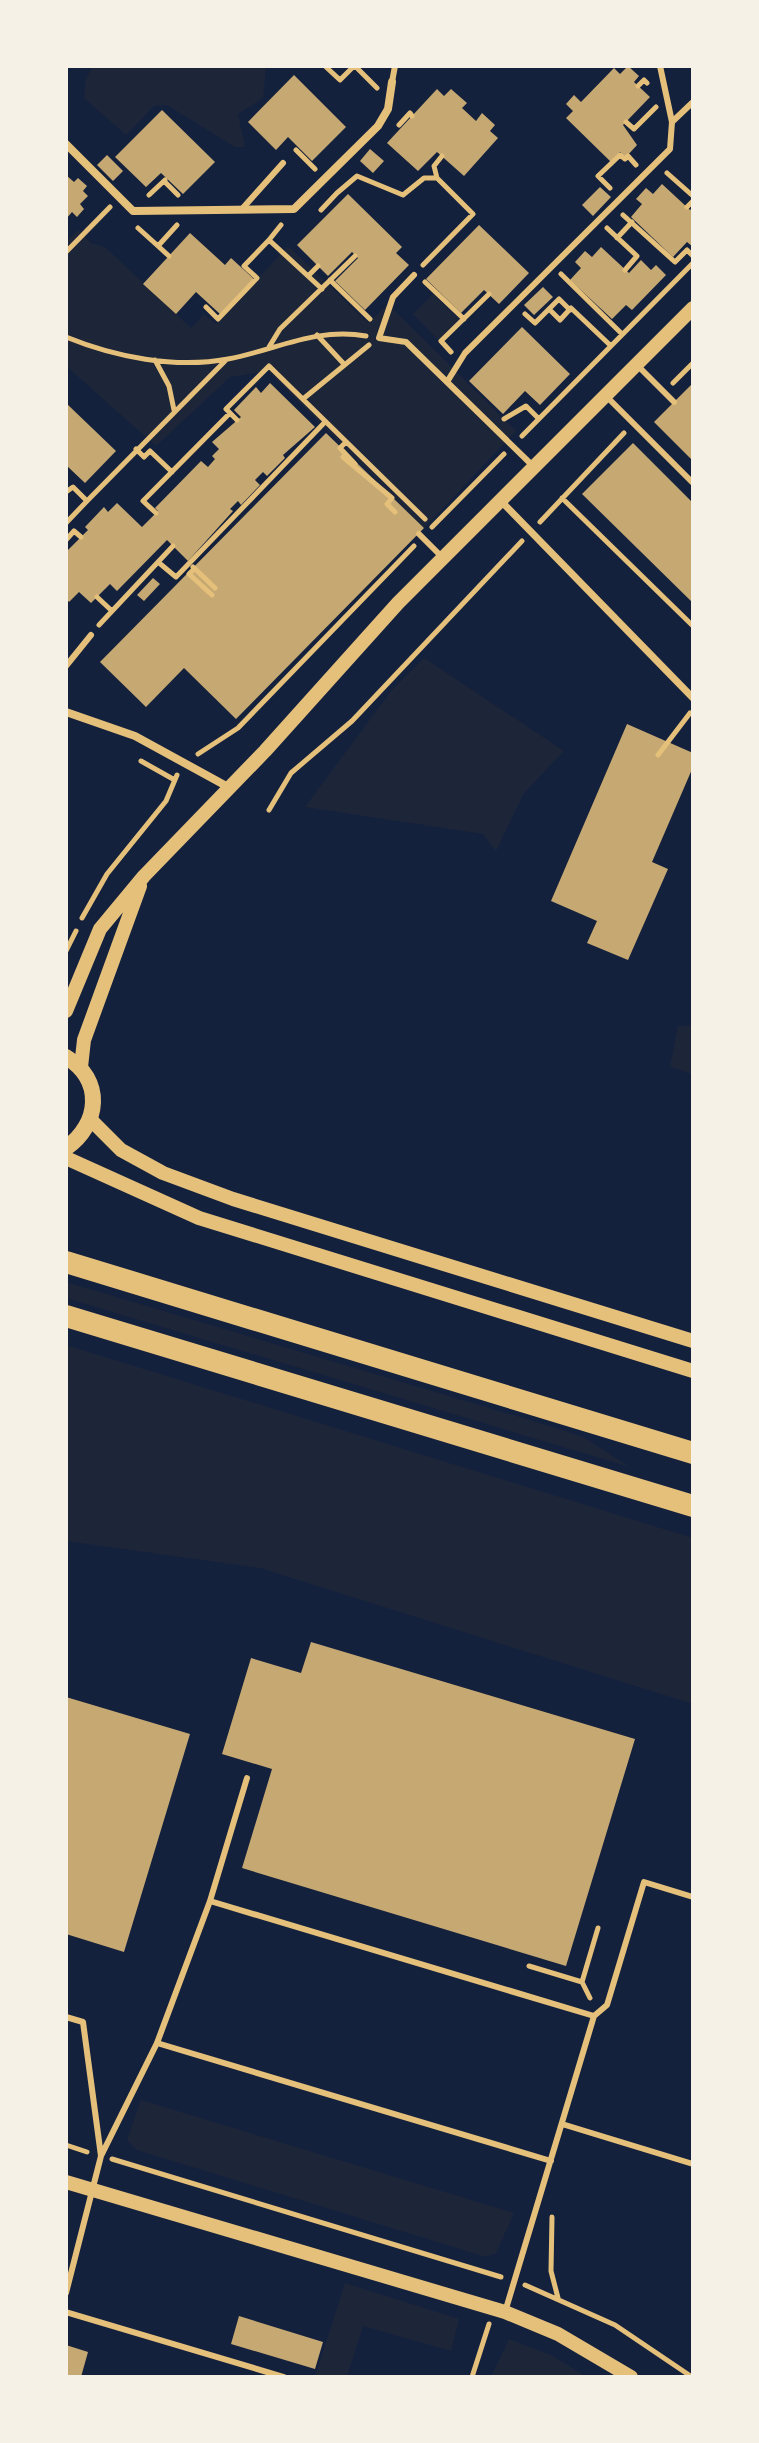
<svg xmlns="http://www.w3.org/2000/svg" width="759" height="2443" font-family="'Titillium Web',sans-serif">
  <style>
    .green { fill: #1d2539 }
    .building { fill: #c6a872 }
    .lines { fill: none; stroke-linecap: round; stroke-linejoin: round }
    .path { stroke: #e5c07b; stroke-width: 5 }
    .service { stroke: #e5c07b; stroke-width: 6 }
    .pedestrian { stroke: #e5c07b; stroke-width: 7 }
    .minor { stroke: #e5c07b; stroke-width: 8 }
    .tertiary { stroke: #e5c07b; stroke-width: 14 }
    .secondary { stroke: #e5c07b; stroke-width: 16 }
    .motorway { stroke: #e5c07b; stroke-width: 22 }
  </style>
  <rect width="100%" height="100%" fill="#14213d"/>
  <path class="green" d="M93,66h172l1,3 -3,29 -25,16 7,33h-10l-68,-42 -13,1 -28,29 -42,-37 2,-19z
    M78,230l13,13 14,4 86,81 13,-14 12,10 72,-78 80,77 20,-19 128,127 -92,97 -156,-157 -38,6 -74,69 -90,-80v-124z
    M433,294l27,26 -21,21 -26,-27z
    M424,658l140,93 -40,42 -28,58 -13,-17 -178,-27 86,-116z
    M678,1026h15v48l-23,-7z
    M66,1282l487,145 30,10 47,30 -564,-169z
    M66,1345l627,193v166l-433,-136 -194,-27z
    M141,2100l373,113 -18,40 -10,4 -349,-107 -10,-10z
    M345,2283l114,36 -8,32 -88,-25 -16,51h-32z
    M509,2339l42,16 36,22h-96z"/>
  <path class="building" d="M628,66l11,10 -5,6 16,15 -27,28 14,20 -11,12 -6,-5 -9,10 -45,-44 7,-7 -7,-7 8,-9 7,7 33,-34 6,6z
    M294,75l52,52 -34,34 -24,-24 -12,13 -28,-28z
    M437,89l7,7 7,-7 16,14 -5,5 14,13 6,-8 13,12 -5,6 8,7 -34,38 -27,-24 -19,19 -31,-28z
    M162,110l53,52 -32,32 -22,-21 -15,14 -31,-30z
    M370,149l14,12 -11,12 -13,-12z
    M107,155l16,16 -10,10 -16,-16z
    M66,175l8,7 4,-4 9,8 -4,5 5,5 -8,8 4,5 -7,8 -5,-5 -6,7z
    M662,184l28,26 3,-3v40l-6,-5 -14,15 -42,-40 11,-13 -6,-5 10,-11 7,6z
    M600,187l11,10 -18,19 -11,-11z
    M348,194l54,53 -6,6 13,12 -44,45 -30,-29 23,-23 -6,-6 -24,24 -31,-31z
    M479,225l50,48 -30,31 -15,-14 -23,23 -35,-34z
    M190,233l35,32 6,-7 23,21 -34,35 -24,-22 -20,22 -33,-30z
    M601,247l28,26 12,-13 10,10 5,-5 10,10 -34,35 -6,-5 -14,14 -42,-39 11,-12 -6,-6 10,-11 7,6z
    M543,287l10,10 -19,18 -10,-10z
    M522,327l48,47 -30,31 -15,-14 -22,23 -34,-33z
    M270,383l45,44 -32,28 2,3 -18,18 -4,-4 -8,8 5,5 -19,20 -3,-4 -8,8 3,2 -45,50 -21,-21 -50,51 -7,-7 -19,19 -12,-11 -10,10 -3,-4v-46l22,-22 -3,-3 19,-20 4,5 9,-9 25,24 16,-16 -3,-3 46,-47 7,6 7,-8 -3,-3 7,-7 -7,-7 29,-25 -7,-7 22,-23 5,6z
    M693,383v78l-39,-39z
    M66,403l50,48 -31,32 -19,-18z
    M326,433l98,95 -188,191 -52,-51 -38,39 -46,-45z
    M633,443l60,60v100l-111,-109z
    M153,578l7,6 -16,17 -7,-6z
    M627,724l66,29v14l-41,95 16,7 -40,91 -41,-17 10,-22 -46,-20z
    M311,1642l324,97 -69,227 -324,-98 30,-99 -50,-15 29,-96 50,15z
    M66,1697l124,37 -66,218 -58,-18z
    M239,2316l84,26 -8,27 -84,-25z
    M66,2345l22,7 -7,25h-15z"/>
  <g class="lines">
    <path class="path" d="M325,66l15,14 14,-14
      M355,66l22,22
      M638,86l6,-6 3,3
      M626,122l8,7 22,-22
      M399,125l11,-12 2,3
      M296,150l19,19
      M667,173l26,23
      M437,178l-3,-12 8,-10
      M164,181l14,14
      M610,188l-12,-12 22,-21 5,4 3,-3 8,9
      M337,193l20,-17 46,19 21,-17h13l36,36 -50,51
      M149,195l16,-15
      M687,207l6,-6
      M321,210l16,-17
      M623,215l52,47 12,-12 6,6
      M281,225l-12,15 53,49
      M138,228l20,18
      M607,228l30,28 -12,14
      M617,238l15,-16
      M66,252l44,-45
      M169,256l-11,-10 19,-21
      M561,274l61,60
      M308,276l10,-10
      M330,280l40,39
      M425,282l39,37
      M206,307l12,12 39,-41 -13,-12 25,-26
      M549,309l10,-10 11,11
      M525,314l10,9 14,-14 11,11 11,-12 40,38
      M317,335l26,28
      M66,337c49,20 109,32 162,22 48,-9 88,-32 138,-23
      M269,347l11,-18 75,-73
      M451,352l-10,-11 48,-47
      M155,360l14,26 5,24
      M673,383l20,-20
      M303,399l66,-54
      M230,413l7,7
      M504,419l22,-13 12,12
      M522,436l171,-173
      M346,442l-6,6 15,16
      M136,449l8,8 6,-6 22,21
      M343,457l49,41 -5,6 8,8
      M66,492l7,-5 14,14 138,-140
      M562,498l131,128
      M156,513l-13,-12 87,-88 -4,-4 43,-43 156,153
      M540,522l84,-89
      M66,523l21,-22
      M432,527l72,-73
      M66,540l8,-9 7,6
      M158,562l18,15 149,-155
      M193,567l22,21
      M194,569l-5,5 23,21
      M97,597l15,14
      M99,625l74,-79
      M198,754l40,-26 176,-182
      M658,755l32,-42
      M141,761l32,18
      M269,810l22,-37 61,-52 170,-180
      M82,918l25,-44 59,-73 11,-26
      M66,951l10,-20
      M529,1966l53,16 16,-54
      M582,1982l8,16
      M66,2145l21,7
      M112,2159l389,118
      M552,2217l-1,54 7,27
      M525,2285l90,40 77,52
      M472,2377l17,-53"/>
    <path class="service" d="M392,82l3,-16
      M672,122l21,-20
      M242,209l41,-46
      M414,275l-21,22 -14,41 27,4 128,125
      M637,365l37,37
      M447,382l18,-29 205,-204 2,-27 -12,-56
      M606,396l87,87
      M419,534l24,24
      M66,666l25,-31
      M210,1901l384,115
      M66,2017l17,5 18,134
      M157,2043l394,118
      M562,2124l131,40
      M66,2293l35,-137 56,-113 53,-142 37,-123
      M66,2312l218,65
      M505,2312l89,-296 13,-11 37,-123 49,15"/>
    <path class="pedestrian" d="M500,500l193,198"/>
    <path class="minor" d="M66,144l67,67 161,-2 84,-83 10,-17 4,-27
      M66,712l69,24 95,52"/>
    <path class="tertiary" d="M66,1011l34,-82 44,-53 121,-125 133,-148 295,-295
      M81,1067l3,-27 56,-154
      M91,1120l30,30 42,23 70,26 460,142
      M66,1158l133,60 494,153
      M66,2182l439,130 53,22 73,43"/>
    <path class="secondary" d="M66,1057c38,23 34,67 0,91"/>
    <path class="motorway" d="M66,1262l627,191
      M66,1316l627,190"/>
  </g>
  <rect width="759" height="2443" fill="none" stroke="#f6f1e7" stroke-width="136"/>
</svg>
